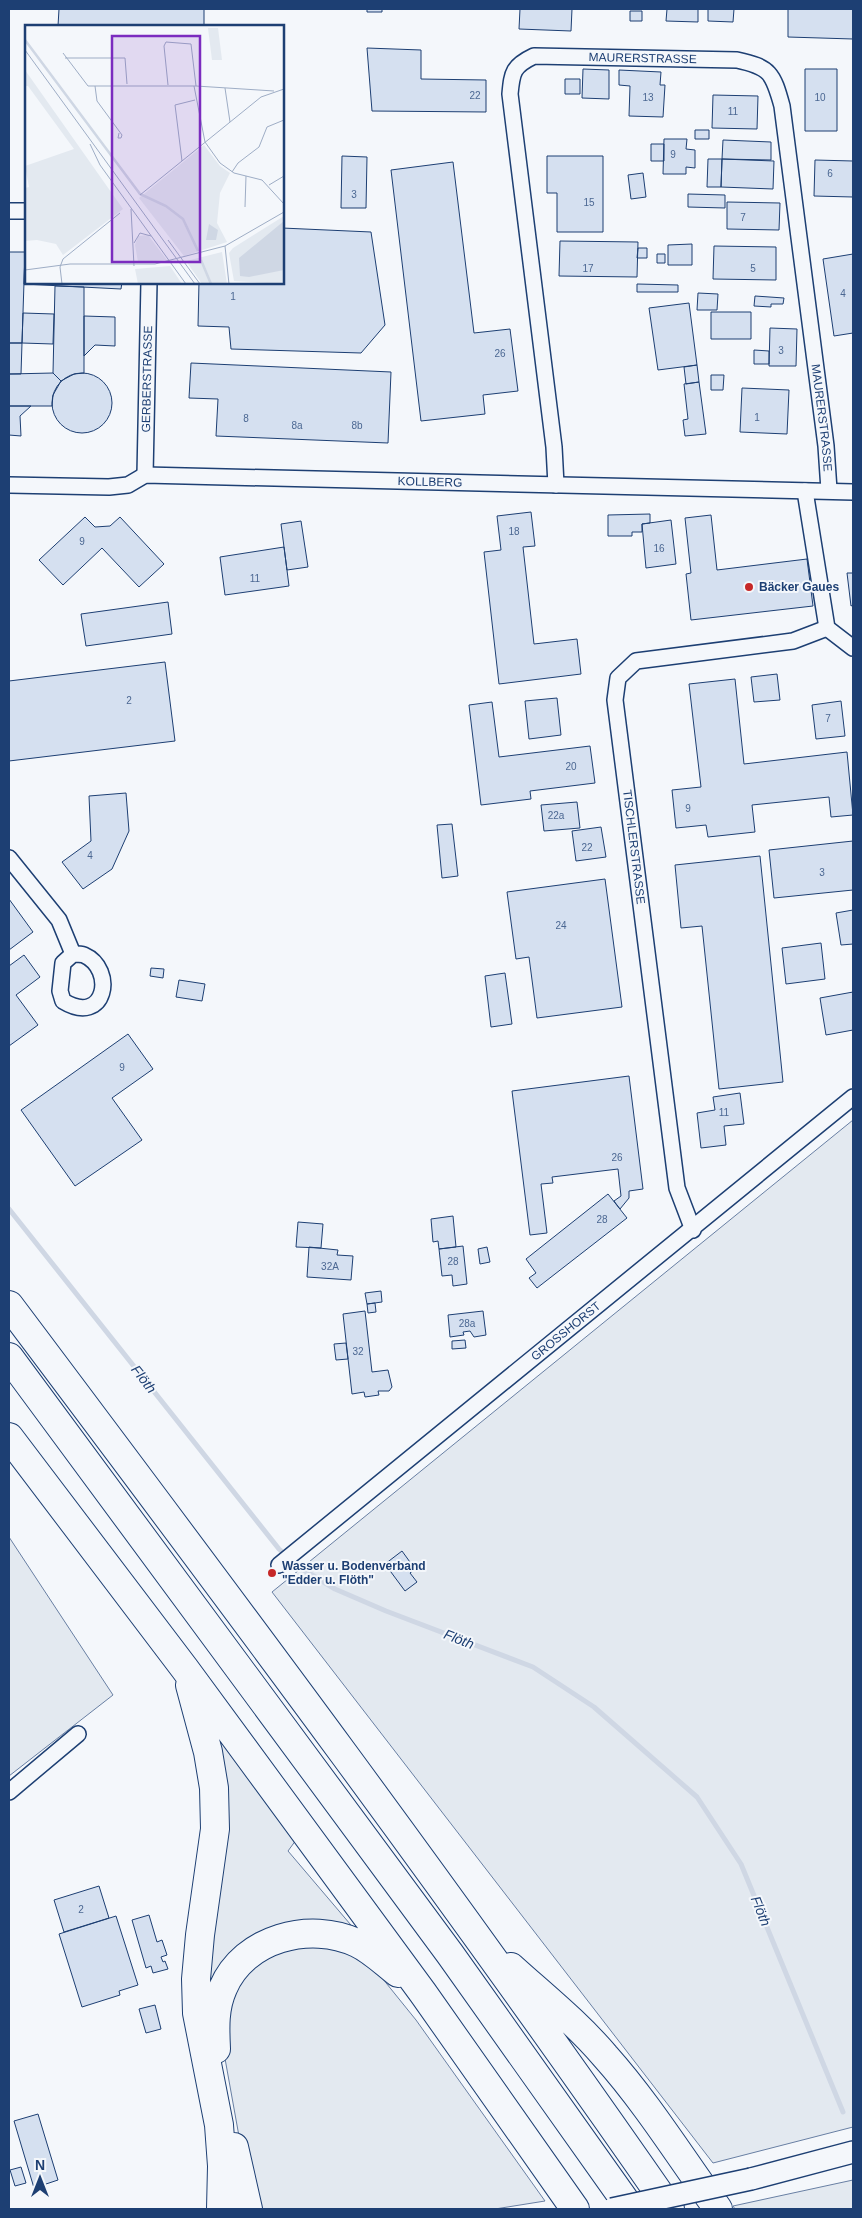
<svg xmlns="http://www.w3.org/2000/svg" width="862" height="2218" font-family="Arial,sans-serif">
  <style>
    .green { fill: #e3e9f0; stroke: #687fa3 }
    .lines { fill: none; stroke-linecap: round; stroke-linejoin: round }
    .stream { stroke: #cfd7e4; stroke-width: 5 }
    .building { fill: #d5e0f0; stroke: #1d3f73 }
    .street-casing { stroke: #1d3f73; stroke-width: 18 }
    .secondary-casing { stroke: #1d3f73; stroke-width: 24 }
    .highway-casing { stroke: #1d3f73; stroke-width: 30 }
    .street { stroke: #f4f7fb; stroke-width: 15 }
    .secondary { stroke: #f4f7fb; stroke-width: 21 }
    .highway { stroke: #f4f7fb; stroke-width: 28 }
    .secondary-bridge-casing { stroke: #1d3f73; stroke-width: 24; stroke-linecap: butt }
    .secondary-bridge { stroke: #f4f7fb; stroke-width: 21 }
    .poi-dot { fill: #c62828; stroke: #f4f7fb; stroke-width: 2 }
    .labels { text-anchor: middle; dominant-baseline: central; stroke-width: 4; stroke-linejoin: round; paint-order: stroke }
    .number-label { font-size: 10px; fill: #4b6792 }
    .street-label { font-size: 12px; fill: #1d3f73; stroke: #f4f7fb }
    .poi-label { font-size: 12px; font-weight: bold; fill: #1d3f73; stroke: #f4f7fb; text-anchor: start }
    .water-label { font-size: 14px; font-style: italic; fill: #1d3f73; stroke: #f4f7fb }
    .inset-river { fill: none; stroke: #cfd7e4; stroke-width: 2.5 }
    .inset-road { fill: none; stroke: #9eadc5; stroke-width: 1 }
    .view { fill: #7b2cbf; fill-opacity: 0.15; stroke: #7b2cbf; stroke-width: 2.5 }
    .inset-edge { fill: none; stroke: #1d3f73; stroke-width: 2.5 }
  </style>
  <rect width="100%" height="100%" fill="#f4f7fb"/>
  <path class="green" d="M853,1120v1007l-140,36 -441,-571z
    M9,1537l104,158 -104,81z
    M211,1724l85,116 -8,11 68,80 -52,-7 -93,75 -6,-19z
    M332,1946l21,8 21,14 42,52 129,181 -50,8h-236l-15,-45 -20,-111 1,-34 19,-45 38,-25z
    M853,2180v29h-118l-2,-3z"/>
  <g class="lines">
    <path class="stream" d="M9,1209l270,340 20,18 36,22 51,22 147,56 61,40 103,90 44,67 102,248"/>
  </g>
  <path class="building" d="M59,9h145v17h-146z
    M367,9h15v3h-15z
    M520,9h52l-1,22 -52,-2z
    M667,9h31v13l-32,-1z
    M708,9h26l-1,13 -25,-1z
    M788,9h65v30l-65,-2z
    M630,11h12v10h-12z
    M367,48l54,2v29l65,1v32l-114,-1z
    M583,69l26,1v29l-27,-1z
    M805,69h32v62h-32z
    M619,70l42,2 -1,13h5l-2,32 -34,-1 1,-30 -11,-1z
    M565,79h15v15h-15z
    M713,95l45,1 -1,33 -45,-1z
    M695,130h14v9h-14z
    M664,139h23l-1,10 9,1v18l-9,-1v7h-23z
    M723,140l48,2v18l-49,-1z
    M651,144h13v17h-13z
    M342,156l25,1 -1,51h-25z
    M547,156h56v76h-46v-39h-10z
    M708,159h14l-1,28h-14z
    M722,159l52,2 -1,28 -52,-2z
    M815,160l38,1v36l-39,-1z
    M453,162l21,171 36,-4 8,62 -35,4 2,19 -64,7 -30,-251z
    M643,173l3,24 -15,2 -3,-24z
    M688,194l37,1v13l-37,-1z
    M727,202l53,1 -1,27 -52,-1z
    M282,228l89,4 14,93 -24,28 -130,-4 -2,-22 -31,-1 1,-44h83z
    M560,241l78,1 -1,35 -78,-1z
    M692,244v21h-24v-20z
    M714,246l62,1v33l-63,-1z
    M638,248h9v10h-10z
    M9,252h16l-3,91h-13z
    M25,252l1,30h96l-1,7 -97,-5z
    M657,254h8v9h-8z
    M853,254v79l-19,3 -11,-77z
    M637,284l41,1v7h-41z
    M55,286l29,1v86l-10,1 -13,7 -8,-8z
    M698,293l20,1 -1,16h-20z
    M755,296l29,2 -1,6h-12v3l-17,-1z
    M689,303l8,62 -39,5 -9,-62z
    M711,312h40v27h-40z
    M23,313l31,1 -1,30 -31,-1z
    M84,316l31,1v29l-20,-1 -11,11z
    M770,328l27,1 -1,37h-27z
    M9,343h13l-1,31h-12z
    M754,350l15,1v13h-15z
    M191,363l200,9 -3,71 -172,-7 2,-37 -29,-1z
    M697,365l2,17 -13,2 -2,-17z
    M52 403a30 30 0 1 1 60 0a30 30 0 1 1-60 0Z
    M53,373l8,8 -8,14 -1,11h-43v-32z
    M711,375h13l-1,15h-12z
    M699,382l7,52 -21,2 -2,-16 5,-1 -4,-35z
    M742,388l47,2 -2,44 -47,-2z
    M9,406h22l-11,10 1,20 -12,-1z
    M531,512l4,34 -12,1 11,97 43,-5 4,35 -82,10 -15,-132 17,-2 -4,-34z
    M650,514v9l-8,1v8h-10v4h-24v-21z
    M711,515l6,55 90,-11 6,47 -122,14 -5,-46 5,-1 -6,-55z
    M85,517l10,10 15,-1 10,-9 44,47 -25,23 -37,-39 -39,37 -24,-25z
    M671,520l5,44 -30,4 -4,-44z
    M301,521l7,46 -21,3 -6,-46z
    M284,547l5,39 -64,9 -5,-38z
    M847,573h6v32l-2,1z
    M168,602l4,32 -86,12 -5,-32z
    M165,662l10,79 -166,20v-80z
    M777,674l3,26 -26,2 -3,-25z
    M735,679l9,85 103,-12 6,63 -22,2 -2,-20 -77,8 3,27 -47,5 -2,-12 -30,3 -4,-38 29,-3 -12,-103z
    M557,698l4,37 -32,4 -4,-38z
    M841,701l4,35 -29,3 -4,-34z
    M492,702l7,55 91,-11 5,37 -65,8 1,8 -50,6 -12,-100z
    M126,793l3,38 -17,38 -29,20 -21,-27 29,-21 -2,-45z
    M577,802l3,26 -36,3 -3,-26z
    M452,824l6,52 -16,2 -5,-53z
    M601,827l5,30 -30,4 -4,-30z
    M853,841v49l-79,8 -5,-48z
    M760,856l23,226 -64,7 -17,-163 -21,2 -6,-63z
    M605,879l17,128 -85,11 -8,-61 -13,2 -9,-67z
    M9,899l24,33 -24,18z
    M853,910v34l-12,1 -5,-32z
    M821,943l4,36 -39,5 -4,-36z
    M24,955l16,22 -24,18 22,30 -29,21v-80z
    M151,968l13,1 -1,9 -13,-2z
    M505,973l7,51 -21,3 -6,-51z
    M179,980l26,4 -3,17 -26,-4z
    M853,992v38l-27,5 -6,-37z
    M128,1034l25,35 -41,29 30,42 -67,46 -54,-76z
    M629,1076l14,113 -14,2v7l-9,11 -6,-8 7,-5 -3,-27 -66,8 1,6 -12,1 6,49 -17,2 -18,-144z
    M740,1093l4,31 -20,2 2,19 -25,3 -4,-35 18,-3 -2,-13z
    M608,1194l19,24 -90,70 -8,-10 7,-5 -10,-14z
    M453,1216l3,31 -17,2 -1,-8 -5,1 -2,-23z
    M298,1222l25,2 -2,24 -25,-1z
    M463,1246l4,38 -14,2 -1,-11 -10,1 -3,-27z
    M309,1247l29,3 -1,5 16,1 -2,24 -44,-3z
    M487,1247l3,15 -10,2 -2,-15z
    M381,1291l1,11 -15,2 -2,-11z
    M375,1303l1,9 -8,1 -1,-9z
    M365,1311l7,61 16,-2 4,17 -3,4h-11l1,4 -14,2 -1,-5 -12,2 -9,-80z
    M483,1311l3,24 -12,2 -4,-6 -7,1 1,3 -14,2 -2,-22z
    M465,1340l1,8 -14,1v-8z
    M346,1343l2,16 -12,1 -2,-16z
    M402,1551l13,18 -5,4 7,9 -12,9 -20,-27z
    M99,1886l10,32 -45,14 -10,-32z
    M149,1915l8,27 5,-2 5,15 -6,2 2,5 2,-1 3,8 -15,4 -2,-7 -5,2 -14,-48z
    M116,1916l22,69 -19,6 1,4 -38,12 -23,-73z
    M155,2005l6,24 -15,4 -7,-24z
    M38,2114l20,66 -24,8 -20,-67z
    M21,2167l5,16 -11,3 -5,-16z"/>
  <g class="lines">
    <g class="street-casing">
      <g id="street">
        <path d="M9,211h17"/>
        <path id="s1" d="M145,475l4,-193"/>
        <path id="s2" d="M9,485l100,2 19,-2 17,-10 708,17"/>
        <path id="s3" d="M556,485l-2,-38 -44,-353c2,-22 3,-28 24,-38l203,4c33,7 36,13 45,46l44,340 3,44"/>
        <path d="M805,491l22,137 26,20"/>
        <path d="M9,858l50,62 14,34"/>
        <path d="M73,954c3,0 8,0 11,1 32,14 22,72 -21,46l-3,-10 3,-28z"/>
        <path d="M693,1230l-16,-42 -62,-488 3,-22 18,-17 157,-20 34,-13"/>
        <path id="s4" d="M279,1565l574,-468"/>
        <path d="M9,1792l69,-58"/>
      </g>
    </g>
    <g class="secondary-casing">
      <path id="secondary" d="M751,2179l102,-27"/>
    </g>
    <g class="highway-casing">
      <path id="highway" d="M9,1305c224,298 448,597 661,904
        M9,1357l441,597 181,255
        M9,1437l176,232 238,324 152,216
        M190,1685l18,67 6,36 1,41 -15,106 -4,44 1,34 22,112 3,41 -1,43
        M511,1967c32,29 66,56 94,89 42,47 76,102 113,153
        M216,2049c-1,-21 -2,-41 7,-61 21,-50 87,-67 134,-45 15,7 28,20 41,30
        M234,2147l14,62"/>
    </g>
    <use href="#street" class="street"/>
    <use href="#secondary" class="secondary"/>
    <use href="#highway" class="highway"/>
    <g class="secondary-bridge-casing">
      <path id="secondary-bridge" d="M612,2209l139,-30"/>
    </g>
    <use href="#secondary-bridge" class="secondary-bridge"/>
  </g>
  <g class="poi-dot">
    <circle cx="749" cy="587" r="5"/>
    <circle cx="272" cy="1573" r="5"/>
  </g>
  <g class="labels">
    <g class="number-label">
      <text x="475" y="95">22</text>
      <text x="648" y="97">13</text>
      <text x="820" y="97">10</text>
      <text x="733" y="111">11</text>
      <text x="673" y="154">9</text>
      <text x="830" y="173">6</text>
      <text x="354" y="194">3</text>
      <text x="589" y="202">15</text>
      <text x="743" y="217">7</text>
      <text x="588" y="268">17</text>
      <text x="753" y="268">5</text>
      <text x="843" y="293">4</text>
      <text x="233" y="296">1</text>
      <text x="781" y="350">3</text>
      <text x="500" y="353">26</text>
      <text x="757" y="417">1</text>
      <text x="246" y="418">8</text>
      <text x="297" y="425">8a</text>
      <text x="357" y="425">8b</text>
      <text x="514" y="531">18</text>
      <text x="82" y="541">9</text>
      <text x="659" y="548">16</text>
      <text x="255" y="578">11</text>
      <text x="129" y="700">2</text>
      <text x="828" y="718">7</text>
      <text x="571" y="766">20</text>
      <text x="688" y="808">9</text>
      <text x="556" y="815">22a</text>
      <text x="587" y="847">22</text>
      <text x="90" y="855">4</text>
      <text x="822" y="872">3</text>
      <text x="561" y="925">24</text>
      <text x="122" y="1067">9</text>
      <text x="724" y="1112">11</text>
      <text x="617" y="1157">26</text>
      <text x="602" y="1219">28</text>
      <text x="453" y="1261">28</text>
      <text x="330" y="1266">32A</text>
      <text x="467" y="1323">28a</text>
      <text x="358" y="1351">32</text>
      <text x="81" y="1909">2</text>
    </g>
    <g class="street-label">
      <text stroke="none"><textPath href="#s3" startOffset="551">MAURERSTRASSE</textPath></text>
      <text stroke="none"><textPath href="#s1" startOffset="96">GERBERSTRASSE</textPath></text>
      <text stroke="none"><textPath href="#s3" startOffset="1030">MAURERSTRASSE</textPath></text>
      <text stroke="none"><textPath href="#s2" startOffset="424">KOLLBERG</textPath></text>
      <text transform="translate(634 847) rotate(83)">TISCHLERSTRASSE</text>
      <text stroke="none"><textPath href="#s4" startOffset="370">GROSSHORST</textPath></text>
    </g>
    <g class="poi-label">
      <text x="759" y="587">Bäcker Gaues</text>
      <text x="282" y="1566">Wasser u. Bodenverband<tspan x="282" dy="14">"Edder u. Flöth"</tspan></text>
    </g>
    <g class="water-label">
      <text transform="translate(144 1379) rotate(52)">Flöth</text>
      <text transform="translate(459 1639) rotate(21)">Flöth</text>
      <text transform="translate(761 1911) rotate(68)">Flöth</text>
    </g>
  </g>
  <g transform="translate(25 25)">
    <rect width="259" height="259" fill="#f4f7fb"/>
    <path d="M183,3h10l4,32h-10zM0,45l98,139 -60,46 -7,-11 -19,-4 -12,1v-53l4,-1 -4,-21 49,-17 -46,-63h-3zM179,120l16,21 10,7 -10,20 -3,30 10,19 -43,14 -45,-58zM259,191v68l-50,-3 -5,-28 4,-5zM123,210l19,25 -29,2 -3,-17 3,-9zM197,227l5,32h-25l-16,-23zM145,241l12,18h-44l-3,-15z" fill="#e3e9f0"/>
    <path d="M259,196v49l-35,7 -9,-1 -1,-18zM184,199l9,6 -2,10h-10z" fill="#cfd7e4"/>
    <path class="inset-river" d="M0,15l115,154 26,12 17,13 15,32M176,235l10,24"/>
    <path class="inset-road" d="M0,25l170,234M38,28l25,33h108l78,5M40,33h60l2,26M143,60l-4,-39 2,-4 25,2 5,42M70,61l2,15 25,34 -1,3h-3l1,-5M169,61l11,56 15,21 14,10 28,7 22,24M200,63l5,34M65,119l10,21 86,119M157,136l-7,-56 20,-5M207,147l6,-9 21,-16 8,-20 17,-7M244,160l15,-9M115,170l121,-98 23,-8M220,182l1,-31M106,184l3,57M143,215l32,44M109,218l6,-10 11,3M200,221l59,-34M200,221l4,38M0,245l45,-6h85l70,-18M37,259l-2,-17 3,-8 57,-46"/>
    <path class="view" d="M87,11h88v226h-88z"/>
    <rect width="259" height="259" class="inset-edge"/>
  </g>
  <rect width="862" height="2218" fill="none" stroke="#1d3f73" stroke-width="20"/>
  <g transform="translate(40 2178)" stroke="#f4f7fb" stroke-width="4" paint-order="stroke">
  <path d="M0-4L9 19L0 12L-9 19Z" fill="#1d3f73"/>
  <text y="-8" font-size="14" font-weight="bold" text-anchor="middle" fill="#1d3f73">N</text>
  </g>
</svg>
